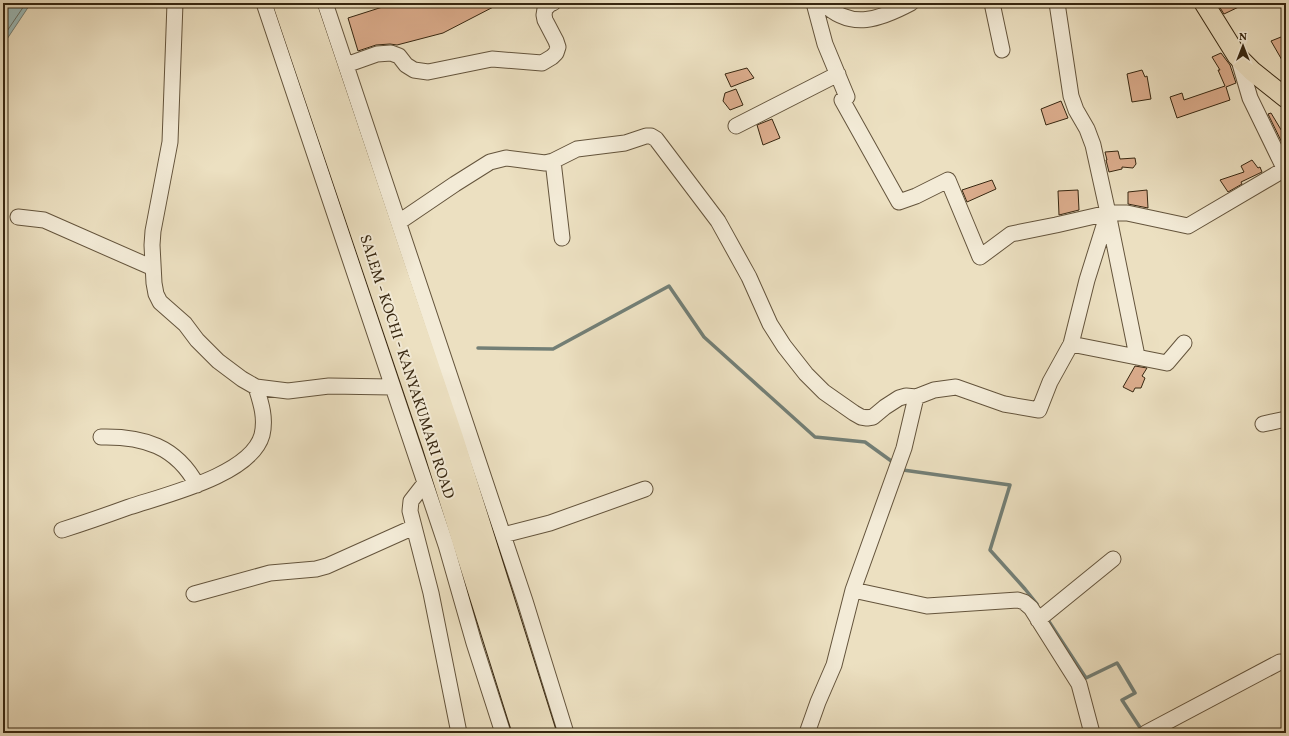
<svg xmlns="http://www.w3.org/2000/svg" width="1289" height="736" font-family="Vollkorn,serif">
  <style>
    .water { fill: #9bbbba; stroke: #737f76 }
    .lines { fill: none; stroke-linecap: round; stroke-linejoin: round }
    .shore { stroke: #687065; stroke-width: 1 }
    .stream { stroke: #737f76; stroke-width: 3.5 }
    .building { fill: #dbac8c; stroke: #362610 }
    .minor-casing { stroke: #64543c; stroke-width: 17 }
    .major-casing { stroke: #362610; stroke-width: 21 }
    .highway-casing { stroke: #362610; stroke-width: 24 }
    .minor { stroke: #f3ebd7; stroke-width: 15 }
    .major { stroke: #ece0c1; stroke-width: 19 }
    .highway { stroke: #ece0c1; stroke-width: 22 }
    .labels { text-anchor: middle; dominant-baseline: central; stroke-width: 4; stroke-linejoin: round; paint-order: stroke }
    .street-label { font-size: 15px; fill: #362610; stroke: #f3ebd7 }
  </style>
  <rect width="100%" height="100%" fill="#ece0c1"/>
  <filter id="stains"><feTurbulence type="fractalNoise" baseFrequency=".005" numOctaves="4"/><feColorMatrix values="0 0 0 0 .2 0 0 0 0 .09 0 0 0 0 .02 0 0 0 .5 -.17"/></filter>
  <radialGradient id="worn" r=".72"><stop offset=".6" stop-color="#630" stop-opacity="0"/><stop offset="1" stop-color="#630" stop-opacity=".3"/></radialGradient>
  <path class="water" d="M3,3h28l-28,42z"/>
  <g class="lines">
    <path class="shore" d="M3,37l23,-34"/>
    <path class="stream" d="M478,348l75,1 116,-63 35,51 111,100 50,5 29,21
      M901,468l2,2 107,15 -20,65 35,39 12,15
      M1046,617l40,61 31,-15 2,3 16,27 -13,7 21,32"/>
  </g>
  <path class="building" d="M395,3h106l-58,30 -46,12 -7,-1 -14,1 -18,6 -10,-33z
    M1217,3h30l-23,11z
    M1286,35v32l-15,-26z
    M1221,53l9,12 6,18 -10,4 4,13 -53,18 -7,-21 12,-4 2,7 41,-14 -7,-16h2l-8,-13z
    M747,68l7,10 -23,9 -6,-13z
    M1142,70l3,7 2,-1 4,23 -19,3 -5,-28z
    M736,89l7,16 -13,5 -7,-9 2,-8z
    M1061,101l7,17 -22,7 -5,-16z
    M1271,113l15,25v13l-18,-37z
    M772,119l8,19 -17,7 -6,-20z
    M1118,151l2,8 15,-1 1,6 -3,4 -11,-1v2l-13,3 -3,-12h1l-2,-8z
    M1252,160l6,8 2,-1 2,5 -21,10 1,2 -14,8 -8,-12 24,-8 -3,-6z
    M992,180l4,9 -29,13 -5,-12z
    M1078,190l1,20 -20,5 -1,-24z
    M1147,190l1,18 -20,-4v-12z
    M1135,366l12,2 -5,8 3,2 -4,10h-6l-2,4 -10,-5z"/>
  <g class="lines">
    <g class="minor-casing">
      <path id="minor" d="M175,3l-5,139 -17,89 -1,14 2,38 2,11 4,8 25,22 12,16 21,21 24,18 14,8 32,4 41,-5 63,1
        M264,3l182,542 28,98 29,90
        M325,3l200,598 41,132
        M814,3l11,41 22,53 -5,3 57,102 17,-6 32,-16 32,77 31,-23 45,-9 52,-12
        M823,3c28,28 58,16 88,0
        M992,3l10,47
        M1057,3l14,93 5,14 11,19 6,16 15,68 29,143
        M1238,57l12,41 36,74
        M346,65l31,-11 14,-1 8,3 7,9 8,5 14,2 64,-13 50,4 10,-6 4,-4 2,-6 -2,-6 -11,-21 -1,-5 1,-6 5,-5 3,-1
        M736,126l102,-52
        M553,161l9,77
        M18,217l26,3 109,48
        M399,222l56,-38 35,-22 16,-4 39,5 8,-2 24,-12 48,-6 21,-7h5l5,3 62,82 31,56 21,47 14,22 22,28 18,18 30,21 7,4 6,1 6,-1 12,-10 14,-9 7,-2 10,1 18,-7 22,-3 48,17 35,6 11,-28 21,-38 16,-64 21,-67h19l61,13 97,-57
        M1071,344l96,19 17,-20
        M1263,424l23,-5
        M101,437c42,-1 75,9 96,48
        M425,483l-14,18 -1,10 21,82 28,140
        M62,530c22,-7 45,-15 67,-23 36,-12 122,-32 133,-72 4,-17 -1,-32 -6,-48
        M503,535l47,-12 95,-34
        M853,590l74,16 91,-6 6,2 7,6 48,76 13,49
        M194,594l76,-21 46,-4 11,-3 87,-39
        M1038,620l75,-61
        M807,733l11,-31 16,-37 19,-75 51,-142 12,-51
        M1146,733l134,-71"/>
    </g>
    <g class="major-casing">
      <path id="major" d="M1204,3l33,53 15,15 34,27"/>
    </g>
    <g class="highway-casing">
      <path id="highway" d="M284,3l149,441 91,289
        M305,3l147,435 93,295"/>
    </g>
    <use href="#minor" class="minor"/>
    <use href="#major" class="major"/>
    <use href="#highway" class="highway"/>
  </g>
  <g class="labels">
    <g class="street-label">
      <text transform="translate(406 367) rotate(72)">SALEM - KOCHI - KANYAKUMARI ROAD</text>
    </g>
  </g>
  <rect width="1289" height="736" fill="none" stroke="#ece0c1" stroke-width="16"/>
  <rect x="4" y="4" width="1281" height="728" fill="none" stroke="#362610" stroke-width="2"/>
  <rect x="8" y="8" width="1273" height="720" fill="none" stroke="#362610"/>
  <g transform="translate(1243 46)" stroke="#f3ebd7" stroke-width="3" paint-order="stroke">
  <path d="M0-3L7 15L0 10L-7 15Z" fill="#362610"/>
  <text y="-6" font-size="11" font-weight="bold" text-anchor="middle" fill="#362610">N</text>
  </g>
  <rect width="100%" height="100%" filter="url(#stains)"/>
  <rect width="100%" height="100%" fill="url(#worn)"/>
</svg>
